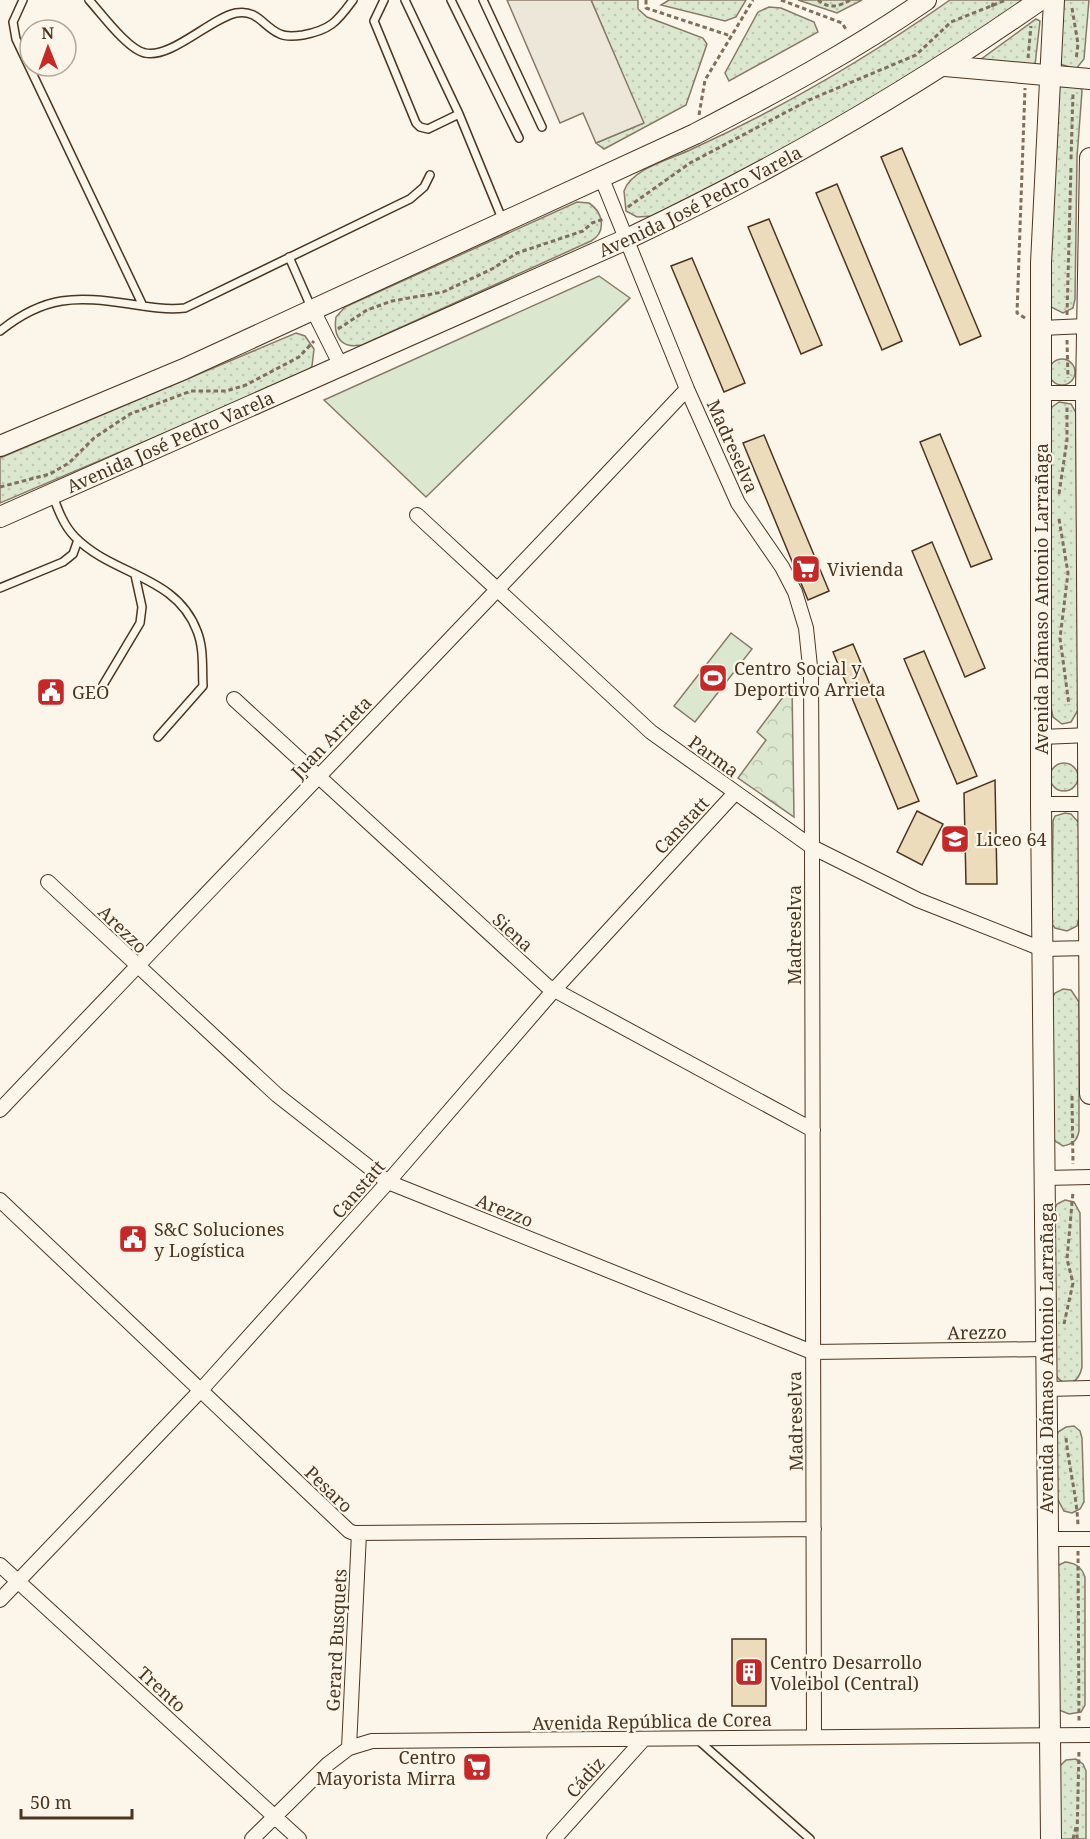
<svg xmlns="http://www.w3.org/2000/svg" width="1090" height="1839" font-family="'Noto Serif',serif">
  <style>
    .grass { fill: url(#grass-dots); stroke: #887966; stroke-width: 1.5 }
    .park { fill: url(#park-crowns); stroke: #887966; stroke-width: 1.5 }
    .garden { fill: #dce7d0; stroke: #887966; stroke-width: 1.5 }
    .parking { fill: #ede7d9; stroke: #887966; stroke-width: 1.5 }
    .building { fill: #ecdcbc; stroke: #4a3520; stroke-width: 1.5 }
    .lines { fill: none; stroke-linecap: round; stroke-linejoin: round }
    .lane-casing { stroke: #4a3520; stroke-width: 10 }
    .street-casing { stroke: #4a3520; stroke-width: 16 }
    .secondary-casing { stroke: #4a3520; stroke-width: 22 }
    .path { stroke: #7f6f5c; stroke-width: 3; stroke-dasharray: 4.5 3; stroke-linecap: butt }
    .lane { stroke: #fbf6e9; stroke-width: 7 }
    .street { stroke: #fbf6e9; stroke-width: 14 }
    .secondary { stroke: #fbf6e9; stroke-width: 20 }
    .labels { text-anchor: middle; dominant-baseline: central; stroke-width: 4.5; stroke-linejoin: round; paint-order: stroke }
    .street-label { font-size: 18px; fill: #4a3520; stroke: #fbf6e9 }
    .poi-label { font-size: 18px; fill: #4a3520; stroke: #fbf6e9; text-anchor: start }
  </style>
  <defs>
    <pattern id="grass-dots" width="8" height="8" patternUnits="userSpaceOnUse" patternTransform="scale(1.5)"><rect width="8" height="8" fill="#dce7d0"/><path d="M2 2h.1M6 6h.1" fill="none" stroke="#bec7b2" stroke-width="1.8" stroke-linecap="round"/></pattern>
    <pattern id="park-crowns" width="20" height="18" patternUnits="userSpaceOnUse" patternTransform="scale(1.5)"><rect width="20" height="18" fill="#dce7d0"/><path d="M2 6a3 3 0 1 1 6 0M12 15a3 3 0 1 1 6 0" fill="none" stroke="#bec7b2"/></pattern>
  </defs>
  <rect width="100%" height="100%" fill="#fbf6e9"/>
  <path class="grass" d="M591,0h47v9l9,8 56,21 4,6 -21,61 -82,44 -8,-6 47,-20z
    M669,0h77l-10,17 -11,4 -64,-16z
    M798,0h64l-25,13z
    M950,0h75l-133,88 -94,54 -146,74 -15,1 -11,-6 -2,-20c8,-23 48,-32 68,-42 90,-41 177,-92 258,-149z
    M1064,0h25l-5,59 -8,10 -16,-5z
    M769,7l12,1 33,14 4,10 -89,49 -4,-8 33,-61z
    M1036,19l4,2 -5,44 -55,-5z
    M1059,85l22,3 1,3 -5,66 -2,142 -2,9 -10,5 -12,-6 -3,-7z
    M577,202l12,1c14,9 18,29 2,38l-229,104c-21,4 -29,-8 -26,-28l9,-10z
    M296,333l9,3 9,13 -2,17 -4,6 -308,131v-45z
    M1049 372a13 13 0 1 1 26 0a13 13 0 1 1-26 0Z
    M1059,402l12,2 5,9 2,297 -7,12 -9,2 -9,-7 -2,-10 -2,-291 3,-9z
    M1050 777a14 14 0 1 1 28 0a14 14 0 1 1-28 0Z
    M1065,813l6,1 8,9v95l-2,8 -10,5 -12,-3 -3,-4 1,-103 2,-5z
    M1063,989l8,1 8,12v129c-2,10 -6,13 -16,15l-8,-5 -3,-8v-134l3,-6z
    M1065,1200l9,2 6,11 2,154c-3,16 -17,23 -27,7l-2,-162 4,-8z
    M1074,1426l6,5 2,7 2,64 -4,7 -8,4 -8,-2 -7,-13 -1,-57 2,-9 8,-5z
    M1065,1562c10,1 16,4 20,15v128l-4,7 -12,2 -10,-4 -2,-144z
    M1076,1759l7,5 3,7v68h-26v-73l6,-6z"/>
  <path class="park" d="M792,685l2,132 -56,-39 28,-38 -9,-8z"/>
  <path class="garden" d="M599,276l31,22 -204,199 -102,-97z
    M731,633l21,16 -57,73 -21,-16z"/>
  <path class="parking" d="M507,0h84l53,123 -48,20 -13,-30 -23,10z"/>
  <path class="building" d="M902,148l79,188 -21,9 -79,-188z
    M837,184l65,157 -20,9 -66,-157z
    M769,219l53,126 -21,9 -53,-127z
    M692,258l53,125 -21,9 -53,-126z
    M940,434l52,125 -21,8 -51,-125z
    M764,435l65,156 -21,9 -65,-157z
    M932,542l53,126 -20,9 -53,-126z
    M853,644l66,157 -21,8 -65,-157z
    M924,651l53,125 -20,8 -53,-125z
    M995,780l2,104h-31l-2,-91z
    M917,811l26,13 -21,41 -25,-13z
    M732,1639h34v67h-34z"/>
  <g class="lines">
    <g class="lane-casing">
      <path id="lane" d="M23,0l-10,22 3,17 127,267
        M89,0c12,13 39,50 56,53 26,6 66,-35 91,-40 22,-4 27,14 44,21 6,3 16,2 23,1 27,-5 34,-13 50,-35
        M384,0l-10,21 42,102 4,4 8,2 31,-15
        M405,0l54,114 44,107
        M451,0l68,138
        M483,0l59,127
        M289,257l22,50
        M0,331c45,-36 76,-35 130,-27 19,3 36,6 55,4l225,-109 14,-12 6,-12
        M53,496c5,14 11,30 22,41 38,39 101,38 122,94 7,17 5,37 6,55l-45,51
        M0,588l63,-26 10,-8 5,-14
        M103,685l37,-62 2,-16 -7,-32
        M698,1740l112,99"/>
    </g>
    <g class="street-casing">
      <path id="street" d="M602,179l85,210 51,114 44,64 13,25 11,36 5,48 1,171 2,889
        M313,310l28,56
        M1041,328l45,-2 4,-3
        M1041,393h45
        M417,515l234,217 161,115 106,53 124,49 48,-1
        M234,699l313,287 266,144
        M1041,737l49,-2
        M1041,804h45l4,5
        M48,882l229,213 111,87 424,170 234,-3
        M0,1110c229,-241 460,-479 687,-721
        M1045,1178l45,-1
        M0,1200l349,331 5,2 460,-4
        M1046,1389l44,-1
        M1047,1539h43
        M0,1565l299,274
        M0,1600l201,-210 187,-208 166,-192 181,-197
        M349,1748l10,-215
        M252,1839l76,-75 21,-16 23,-7 718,-6
        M554,1839l89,-99"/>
    </g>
    <g class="secondary-casing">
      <g id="secondary">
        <path d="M945,66l145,13"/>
        <path d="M1090,158l-4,235 4,701"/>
        <path d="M0,446l184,-77 511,-235c79,-41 158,-83 231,-134"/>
        <path id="s1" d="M0,517l627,-278c144,-68 283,-148 413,-239"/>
        <path d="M1051,1839l-10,-1035v-541l13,-263"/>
      </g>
    </g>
    <path class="path" d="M646,0v8l85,28
      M781,0l61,23 5,8
      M818,0c10,9 21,7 32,0
      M992,7l2,-7
      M1072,8l6,36 -2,16
      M1028,58l3,-32
      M699,115l6,-35 48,-80
      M1071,159l2,-65
      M628,207l62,-44 119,-63 107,-45 35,-33 55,-22
      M1067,315l4,-149
      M1025,318l-8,-5 8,-225
      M338,329l29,-19 25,-9 51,-9 49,-23 25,-16 66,-22 9,-8 12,-4
      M1067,340l1,38
      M0,487l50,-13 19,-11 25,-25 36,-24 61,-23h35l20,-6 53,-28 15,-16
      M1059,494l8,-54v-34
      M1059,519l9,54 -8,65 9,67
      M1072,1096l1,68
      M1064,1324l9,-41 -6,-24 6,-67
      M1066,1438c3,30 11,59 12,88
      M1078,1551l1,170
      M1073,1839l3,-12
      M1077,1839l2,-90"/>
    <use href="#lane" class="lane"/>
    <use href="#street" class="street"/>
    <use href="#secondary" class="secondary"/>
  </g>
  <defs>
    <g id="supermarket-square" transform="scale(1.5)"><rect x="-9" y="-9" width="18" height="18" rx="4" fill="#c62828" stroke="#fbf6e9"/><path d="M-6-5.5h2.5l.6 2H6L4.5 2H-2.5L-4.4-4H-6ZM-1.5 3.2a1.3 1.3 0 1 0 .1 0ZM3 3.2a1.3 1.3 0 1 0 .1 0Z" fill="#fff"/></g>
    <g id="stadium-square" transform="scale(1.5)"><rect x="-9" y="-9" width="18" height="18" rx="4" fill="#c62828" stroke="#fbf6e9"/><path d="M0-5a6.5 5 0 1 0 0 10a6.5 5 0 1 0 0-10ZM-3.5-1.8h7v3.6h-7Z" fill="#fff"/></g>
    <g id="civic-square" transform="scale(1.5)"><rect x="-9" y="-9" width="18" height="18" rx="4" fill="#c62828" stroke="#fbf6e9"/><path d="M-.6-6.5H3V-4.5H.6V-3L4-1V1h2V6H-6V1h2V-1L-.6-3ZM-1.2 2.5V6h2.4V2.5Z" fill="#fff"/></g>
    <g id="school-square" transform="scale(1.5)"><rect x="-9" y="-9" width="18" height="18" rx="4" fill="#c62828" stroke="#fbf6e9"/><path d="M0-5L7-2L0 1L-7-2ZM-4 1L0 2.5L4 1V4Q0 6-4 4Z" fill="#fff"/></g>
    <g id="building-square" transform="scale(1.5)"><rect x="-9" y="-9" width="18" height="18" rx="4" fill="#c62828" stroke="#fbf6e9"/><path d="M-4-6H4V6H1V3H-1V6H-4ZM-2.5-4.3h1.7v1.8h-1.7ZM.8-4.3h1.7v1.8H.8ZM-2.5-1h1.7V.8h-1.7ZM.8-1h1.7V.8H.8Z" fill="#fff"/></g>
  </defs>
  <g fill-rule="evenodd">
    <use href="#supermarket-square" x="806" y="569"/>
    <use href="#stadium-square" x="713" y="678"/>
    <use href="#civic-square" x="51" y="692"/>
    <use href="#school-square" x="955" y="839"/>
    <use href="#civic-square" x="133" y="1239"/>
    <use href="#building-square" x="749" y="1672"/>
    <use href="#supermarket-square" x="477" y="1767"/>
  </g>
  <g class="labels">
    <g class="street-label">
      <text stroke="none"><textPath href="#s1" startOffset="768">Avenida José Pedro Varela</textPath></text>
      <text stroke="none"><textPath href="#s1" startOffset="186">Avenida José Pedro Varela</textPath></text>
      <text transform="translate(733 446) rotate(66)">Madreselva</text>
      <text transform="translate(1041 599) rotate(-90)">Avenida Dámaso Antonio Larrañaga</text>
      <text transform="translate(331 737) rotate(-46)">Juan Arrieta</text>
      <text transform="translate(714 756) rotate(36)">Parma</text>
      <text transform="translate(681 825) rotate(-47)">Canstatt</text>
      <text transform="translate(123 929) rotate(44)">Arezzo</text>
      <text transform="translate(513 932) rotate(42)">Siena</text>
      <text transform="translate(794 935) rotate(-90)">Madreselva</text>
      <text transform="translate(358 1189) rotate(-49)">Canstatt</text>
      <text transform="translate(505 1210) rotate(22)">Arezzo</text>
      <text transform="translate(977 1332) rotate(-1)">Arezzo</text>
      <text transform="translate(1046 1358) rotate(-90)">Avenida Dámaso Antonio Larrañaga</text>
      <text transform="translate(795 1421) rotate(-91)">Madreselva</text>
      <text transform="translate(329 1489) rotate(44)">Pesaro</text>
      <text transform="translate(336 1640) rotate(-87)">Gerard Busquets</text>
      <text transform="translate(162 1689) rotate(42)">Trento</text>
      <text transform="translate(652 1721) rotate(-1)">Avenida República de Corea</text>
      <text transform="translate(585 1777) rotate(-48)">Cádiz</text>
    </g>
    <g class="poi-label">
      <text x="827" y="569">Vivienda</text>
      <text x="734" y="668">Centro Social y<tspan x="734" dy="21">Deportivo Arrieta</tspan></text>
      <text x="72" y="692">GEO</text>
      <text x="976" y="839">Liceo 64</text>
      <text x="154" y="1229">S&amp;C Soluciones<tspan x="154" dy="21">y Logística</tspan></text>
      <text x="770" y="1662">Centro Desarrollo<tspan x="770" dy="21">Voleibol (Central)</tspan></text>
      <text x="456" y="1757" text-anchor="end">Centro<tspan x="456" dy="21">Mayorista Mirra</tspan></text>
    </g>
  </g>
  <g transform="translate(48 48) rotate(359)"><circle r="28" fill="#fbf6e9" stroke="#b4a999" stroke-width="1.5"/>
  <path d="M0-4.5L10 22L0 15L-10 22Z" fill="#c62828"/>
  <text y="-9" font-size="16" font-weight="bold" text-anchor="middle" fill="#4a3520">N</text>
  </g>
  <path d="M21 1809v9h111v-9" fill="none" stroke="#4a3520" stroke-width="3"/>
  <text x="30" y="1809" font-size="18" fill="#4a3520" stroke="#fbf6e9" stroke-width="4.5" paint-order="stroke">50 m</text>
</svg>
